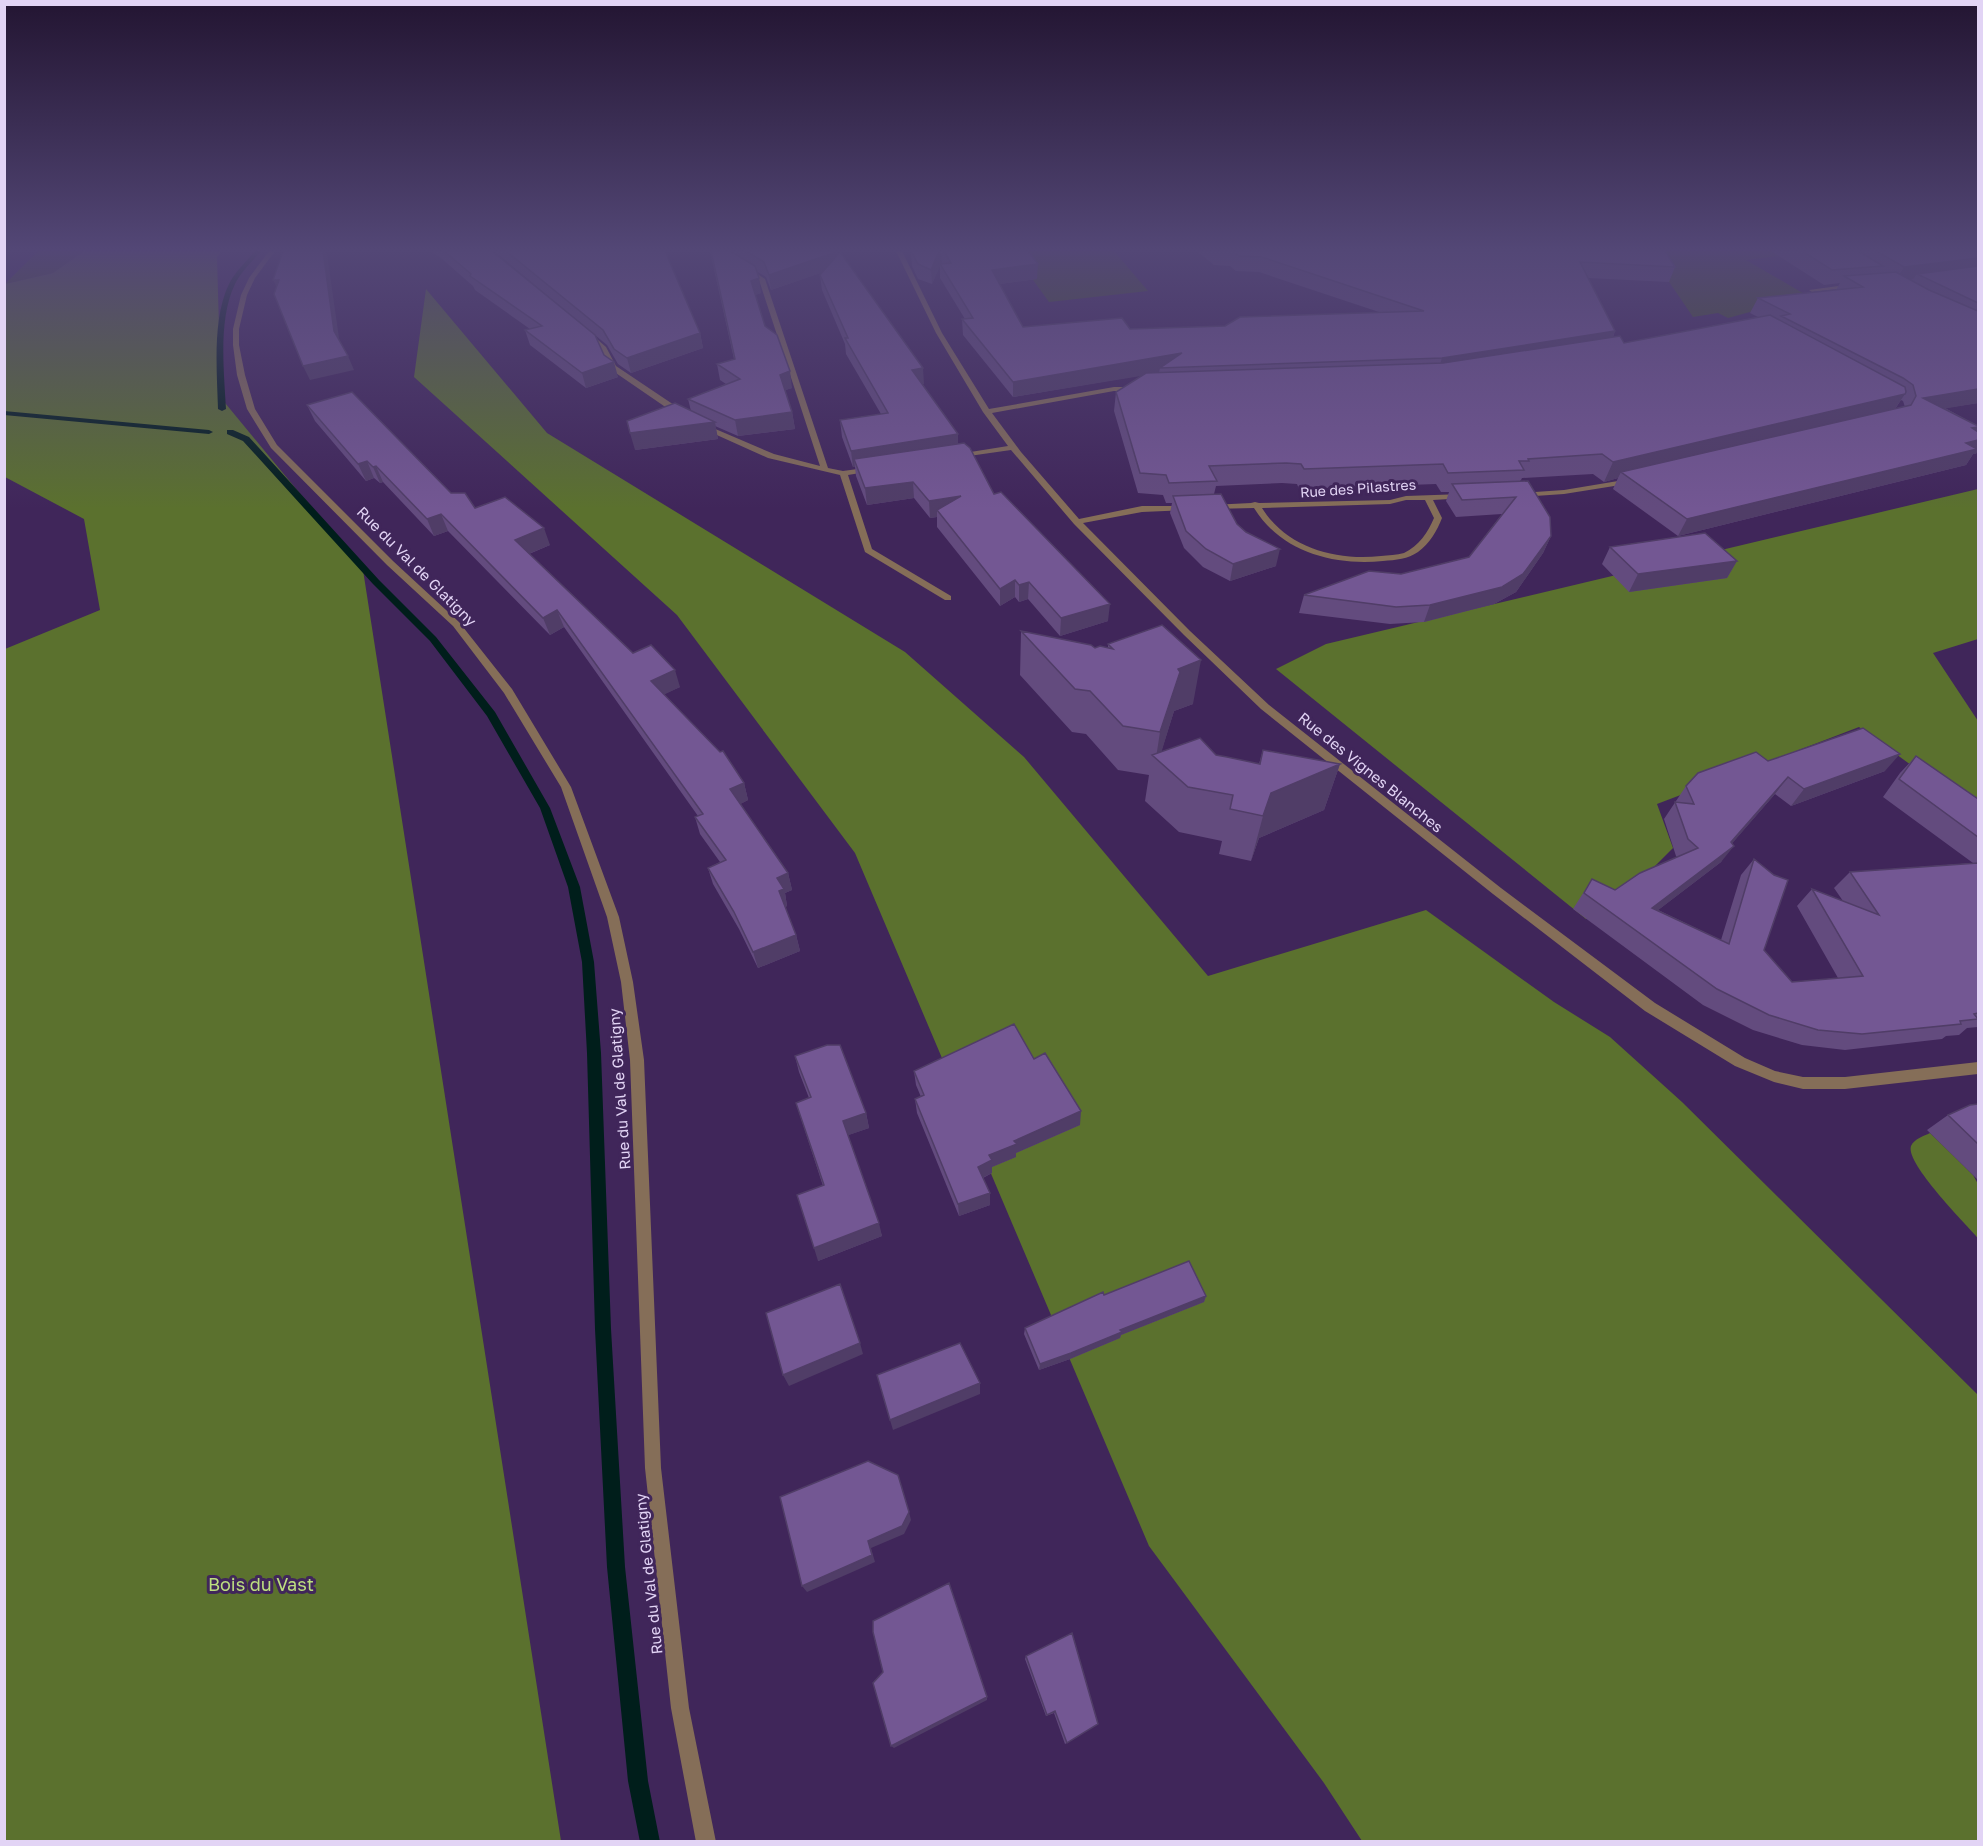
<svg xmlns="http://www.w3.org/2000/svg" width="1983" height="1846" font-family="'Golos Text',sans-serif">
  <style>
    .green { fill: #425220 }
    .forest { fill: #5b712e }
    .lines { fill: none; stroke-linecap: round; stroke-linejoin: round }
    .stream { fill: #001e1b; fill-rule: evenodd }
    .minor { fill: #856e58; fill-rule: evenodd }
    .wall { fill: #634b7e; fill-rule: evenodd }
    .shaded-wall { fill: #503d67 }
    .building { fill: #735793; stroke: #503d67; stroke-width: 1.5 }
    .labels { text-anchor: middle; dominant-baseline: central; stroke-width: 6; stroke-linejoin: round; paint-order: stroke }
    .far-street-label { font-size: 14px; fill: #e2d4f5; stroke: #40265a }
    .street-label { font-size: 15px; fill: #e2d4f5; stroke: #40265a }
    .near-park-label { font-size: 18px; fill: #bddf80; stroke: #40265a }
  </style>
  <rect width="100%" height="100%" fill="#40265a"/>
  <path class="green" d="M38,251h46l-31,22 -48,11z
    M1012,251h102l34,40 -99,11z
    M1639,251h142l5,4 -40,5 62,36 -80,22 -10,-5 -25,4 -32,-47z"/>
  <path class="forest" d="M84,251h137l-4,6 4,141 142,172 198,1271h-556v-1192l95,-39 -16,-91 -79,-42v-193l48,-11z
    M426,289l121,144 358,219 119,105 184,219 218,-66 128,92 56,35 72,65 296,293v446h-616l-38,-58 -175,-237 -294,-693 -178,-238 -263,-238z
    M1978,489v150l-45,14 45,68v93l-119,-87 -202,77 16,44 -25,25 -62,46 -310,-250 50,-25z
    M1930,1133l43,42 5,9v54c-12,-14 -73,-75 -67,-92 3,-7 13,-10 19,-13z"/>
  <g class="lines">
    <path class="stream" d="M255,251h6c-9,11 -20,21 -26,33 -17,35 -11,87 -9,125l-4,2 -4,-2c-1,-38 -6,-90 11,-125 6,-12 17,-22 26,-33z
      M4,411l205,19 4,2 -4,2 -205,-19z
      M227,430h6l16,7 130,143 57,57 59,75 55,96 30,79 14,75 7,91 10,276 14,238 23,214 12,61h-20l-12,-61 -21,-214 -12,-238 -8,-276 -5,-91 -14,-75 -28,-79 -53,-92 -57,-75 -57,-57 -130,-143 -16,-7z"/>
    <path class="minor" d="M269,251h6l-20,27 -8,17 -8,34v16l6,30 10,34 22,36 116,116 66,61 53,67 59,98 48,130 14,65 11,78 17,408 28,240 27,134h-20l-25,-134 -26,-240 -15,-408 -9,-78 -14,-65 -46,-130 -57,-94 -51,-67 -66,-61 -116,-117 -24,-39 -10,-34 -4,-30v-16l8,-34 8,-17z
      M896,251h6l40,82 47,76 125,-22h25v4h-25l-122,22 29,39 58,67 63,-13h49l1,2 -4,2 -46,2 -59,11 107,108 79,74 232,183 154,115 90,55 30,13 28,6h42l133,-15v12l-133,15h-42l-29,-7 -39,-16 -90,-55 -152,-117 -232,-185 -77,-74 -110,-111 -63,-74 -56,8 -1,-2 4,-2 50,-8 -25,-34 -47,-79z
      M744,268h4l17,11 63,189 15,3 29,-4 4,2 -4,2 -24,4 24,74 79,47v4h-6l-80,-48 -25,-77 -72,-17 -69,-31 7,-2 68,29 46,12 -61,-186 -15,-10z
      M1853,284l2,1v2l-43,5 -3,-2z
      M586,333h4l16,14 10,19 70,47v4h-6l-70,-48 -9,-20 -15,-14z
      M1630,479h3v4l-69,11 -45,3 -4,-2 4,-2 45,-3z
      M1463,494l4,2 -1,2 -33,2 9,18c-5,13 -12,25 -24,34 -10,7 -22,8 -35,9 -49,5 -102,-9 -129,-53l-43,1 -4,-2 4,-2 40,-2 4,-1 4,1 131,-3 16,-4zM1406,500h19l9,18c-6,14 -15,28 -30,35 -7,2 -16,2 -23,3 -45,5 -94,-8 -119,-48l128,-4z"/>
  </g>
  <path class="wall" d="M431,251h61l112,104 14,22 -32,11 -56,-43 -5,-15 5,-1 -55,-39 -2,-4 -32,-28z
    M494,251h171l35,82 3,15 -72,25 -13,-9 -11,-19z
    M710,251h129l1,2 84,131h-2l36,50v10l36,50 114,127 -48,15 -32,-37 -9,3 -4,-5 -15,9 -63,-79v-10l-7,1 -16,-20 -47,7 -11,-29 -1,-9h-2l-11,-30 -2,-17 41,-6 -35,-60 -1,-10 -23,-54 -2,-15 3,-3 -52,18 -5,-13 -10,-6 5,22 -6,2 10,31 27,62 -7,2 7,22 3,17 -57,7 -23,-10 3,13 -83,11 56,-39 -3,-12 38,-15 -6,-4 -3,-16 17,-5z
    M911,251h117l9,28 -38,5 24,43 107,2 95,-3 154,-14 -120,-40 -23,-1 -6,-5 -16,-1 -17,-14h468l10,16 -6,15 -81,-4 27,53 -2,6 11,6 134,-26 -8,-4 8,-15 78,-8 4,-7 -16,2 -53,-34h207v152l-33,5 33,18v2l-2,3v23h-3l-7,11 -288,71 -65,-47 5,-11 -14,4 -11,-8 -71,4 -1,2 -1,1 31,55 -8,17 -27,39 -22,12 -70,18 -34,2 -91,-11 5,-18 97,-21 68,-17 33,-43 -46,3 -10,-16 3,-9h-8l-5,-8 -137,5 -2,-5 -15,-1 -66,3 -2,8 23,30 39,42 -46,15 -27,-14 -19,-19 -14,-35 2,-10h-6l-3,-8 -25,-2 -24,-82 2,-19 27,-17 -130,22 -50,-62 -1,-16h3l-25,-41v-13l-8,19 -14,-5 -6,-13zM1901,400l2,1 2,6 -10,2z
    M307,405l168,103 75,37 -21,9 104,99 47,34 -16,7 80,89 4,17 -8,4 48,69 4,17 -7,3 2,13 -2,1 11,28 4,16 -42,17 -19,-39 -26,-45 -5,-16 12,-6 -20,-28 -5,-17 3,-1 -134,-189 -14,8 -102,-104 -14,5 -51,-54 -3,1 -6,-5 -8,3 -51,-60z
    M1610,547l127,14 -10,17 -98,14 -27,-28z
    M1021,631l74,17h13v-4l85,60 -19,7 -13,41 55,3 43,9 4,-14 77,14 -16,46 -65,28 -8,23 -32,-7 3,-13 -43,-9 -34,-31 4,-26 -31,-5 -32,-36 -14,-2 -52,-57z
    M1916,756l62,43v228l-11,1 -8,7 -13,1 -4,3 -97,11 -43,-5 -49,-15 -50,-25 -130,-96 19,-30 23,11 62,-33 -1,-1 -12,-37 22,-33 82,-25 117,10 -94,35 -16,-12 -43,49 -11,19 -63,48 63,30 20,-65 13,-16 10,91 28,32 46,-4 -41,-72 15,-17 31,12 -9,-13 16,-16 123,-9 -90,-66 17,-24z
    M795,1056l71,57 3,15 -21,7 34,101 -64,25 5,-75 -27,-83 13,-5 -10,-26z
    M1034,1059l46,66 -64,28v4l-24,10v6l-9,5 7,27 -31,11 -42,-103 -2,-14 6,-2 -5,-12 -2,-14z
    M1978,1104v76l-51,-50 21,-15z
    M1104,1295l102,1 -2,6 -83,33 -1,3 -50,21 -31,11 -15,-36 1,-6z
    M1026,1656l72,68 -33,20 -11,-31 -8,3 -21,-57z"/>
  <path class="shaded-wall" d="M323,251h2l2,3 13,91 -6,-14z
    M839,251l2,15 -70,24 -2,-15z
    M939,251h2l1,11 -10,22 -1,-14z
    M1978,258v13l-61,3 -4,5 -18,3 9,-15z
    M1038,264l-1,15 -45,6v-15z
    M759,278l2,15 -8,3 -2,-15z
    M273,280h6l1,14z
    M1615,331l-6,16 -172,27 5,-16z
    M700,333l3,15 -72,25 -4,-15z
    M1182,353l-22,15 -1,5 -146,24v-15z
    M348,356l6,14 -44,10 -7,-14z
    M614,362l4,15 -32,11 -4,-15z
    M923,368l1,16 -11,2 -1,-16z
    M790,371l2,17 -9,3 -3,-16z
    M1978,389v14l-65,11 10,-16z
    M1905,394l-13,19 -271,59 -3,6 -14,4 9,-20z
    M792,412l3,17 -57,7 -3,-16z
    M715,422l3,17 -83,11 -5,-17z
    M1978,427v1l-10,14 10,-2v11l-2,3h-3l-7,11 -288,71 9,-17z
    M958,434v17l-104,8 1,8h-2l-2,-16z
    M367,461l7,17 -8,3 -8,-17z
    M376,466l7,16 -3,1 -7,-16z
    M913,482l1,16 -47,7 -2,-17z
    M961,496l-24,14v7l-7,1 -1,-17z
    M441,514l7,17 -14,5 -7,-17z
    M544,528l6,17 -29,12 -6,-17z
    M1551,536l-8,17 -27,39 -22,12 -70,18 6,-17z
    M1280,549l-4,17 -46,15 3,-17z
    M1737,561l-10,17 -98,14 9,-18z
    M1015,580v17l-15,9v-17z
    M1029,582l-1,17 -9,3v-17z
    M1110,604l-2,17 -48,15 1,-18z
    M557,610l7,17 -14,8 -7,-17z
    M1201,660l-8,44 -19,7 -15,49 -3,-2 4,-26 18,-63z
    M675,670l5,17 -23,11 -6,-17z
    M1900,754l-15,17 -94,35 13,-17z
    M1340,764l-16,46 -65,28 -8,23 12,-45 8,-23z
    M1788,777l-13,17 -52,60 11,-8 -13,16 -81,62 12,-16 79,-66z
    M744,783l4,17 -13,7 -5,-18z
    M788,873l4,17 -7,3 2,13 -5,2 -3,-17 -2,-13z
    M796,935l4,16 -42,17 -5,-16z
    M1081,1111l-1,14 -64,28v4l-24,10v6l-14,7v-13l11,-12 25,-14z
    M866,1113l3,15 -23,8 -3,-15z
    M990,1193v12l-31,11 -1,-12z
    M879,1223l3,13 -64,25 -4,-13z
    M1206,1296l-2,6 -83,33 -1,3 -50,21 -31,11 1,-6 80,-34z
    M860,1343l3,11 -74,32 -6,-11z
    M980,1383v11l-87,36 -3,-10z
    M909,1512l2,8 -7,14 -33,14 4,14 -68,30 -5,-6z
    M987,1697v3l-93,48 -3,-2z"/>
  <path class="building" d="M283,251h40l11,80 14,25 -45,10 -29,-72 5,-14h-6z
    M444,251h48l103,84 9,20 10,7 -32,11 -57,-43 17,-4 -72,-50 1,-2z
    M506,251h159l35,82 -73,25 -13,-9 -11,-19z
    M711,251h19l25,15 4,12 -8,3 14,45 12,9 13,36 -10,4 12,37 -57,8 -47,-21 52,-20 -23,-15 18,-5z
    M746,251h93l-70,24 -5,-13z
    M911,251h28l-8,19 -13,-6z
    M944,251h84l10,13 -46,6 31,57 99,-9 8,11 95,-3 15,-9 184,-6 -162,-54 -23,-1 -7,-5h-8h441l10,16 -95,-5 35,69 -173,27 -282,10 22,-15 -169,29 -51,-63 11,-1 -33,-54 11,-1z
    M1802,251h56l25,15 -51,4z
    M1876,251h102v7l-74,9z
    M840,252l83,116 -11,2 46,64 -107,17 -11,-31 48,-7 -43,-75h3l-28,-63z
    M1978,266v37l-61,-29z
    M1896,272l33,18 49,21v78l-55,9 55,28v1l-6,1 6,4v8l-12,3 11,6 -290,70 -66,-47 290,-67 5,-9 -3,-11 -10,-7 -122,-62 9,-2 -32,-16 105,-11 -19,-11z
    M1770,315l135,72 1,5 -1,2 -292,68 -11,-8 -74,5 1,2h-10l5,9 -76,3 -5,-9 -139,5 -3,-5 -15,-1 -77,3 8,15 -48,2 -3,-8 -26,-2 -24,-81 30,-19 297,-10 177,-27 4,7z
    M352,392l99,101h14l10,15 30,-11 39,31 -29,12 118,113 18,-8 24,25 -24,11 69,71 3,-1 21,32 -14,6 58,84 -11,5 7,11 -5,2 17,44 -43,17 -19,-40 -26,-44 18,-8 -31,-43 8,-3 -146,-204 -14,8 -102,-104 -14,5 -51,-53 -3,1 -6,-6 -9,3 -51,-59z
    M675,403l40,19 -85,11 -3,-12z
    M964,443l6,5 24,46 7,-2 109,112 -49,14 -32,-36 -10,3 -4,-5 -15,9 -63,-79 24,-14 -32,5 -16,-19 -48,6 -11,-29z
    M1528,481l22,36 1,19 -28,38 -21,13 -72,18 -34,2 -92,-12 65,-24 32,3 68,-17 47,-60 -54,3 -10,-16z
    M1221,494l16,30 9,8 34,17 -47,15 -27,-15 -20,-18 -13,-35z
    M1705,533l32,28 -99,13 -28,-27z
    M1162,625l39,35 -23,9 2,3 -20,60 -37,-6 -33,-35 -15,-2 -54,-58 70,14 4,3 5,-2 13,3 -5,-5z
    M1863,728l37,26 -96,35 -16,-12 -57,65 3,4 -82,62 77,36 25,-85 20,16 14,5 -24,70 28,32 71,-6 -51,-87 67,26 -29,-43 128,-9v150l-4,1 4,5 -18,2 1,3 -99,10 -44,-4 -49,-15 -52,-26 -133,-96 8,-14 23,11 25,-17 58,-25 -10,-9 -13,-37 19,2 -8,-18 12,-13 58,-21 12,9z
    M1200,738l16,17 11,2 33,7 3,-14 77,14 -69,29 -8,23 -33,-7 3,-14 -45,-8 -36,-32z
    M1916,756l62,43v38l-79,-58z
    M1014,1024l20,35 11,-6 36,58 -67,30 3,3 -28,11 3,5 -14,7 12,26 -32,11 -43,-105 9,-4 -10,-24z
    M827,1045h13l26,68 -23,8 36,102 -65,25 -17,-53 27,-10 -28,-82 15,-6 -16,-41z
    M1978,1104v40l-30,-29 22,-10z
    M1189,1261l17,35 -86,34 2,2 -51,21 -31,11 -15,-36 78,-36 1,3z
    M840,1284l20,59 -77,32 -17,-62z
    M960,1343l20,40 -90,37 -13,-45z
    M868,1461l30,14 11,37 -7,14 -34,15 4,14 -70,31 -22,-89z
    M949,1583l38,114 -96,49 -18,-63 10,-11 -10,-40v-11z
    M1072,1633l26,91 -31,19 -12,-32 -8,4 -21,-59z"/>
  <linearGradient id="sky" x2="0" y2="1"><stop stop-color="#231532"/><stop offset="0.49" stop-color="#534776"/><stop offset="1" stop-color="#534776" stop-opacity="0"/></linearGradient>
  <rect width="1983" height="509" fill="url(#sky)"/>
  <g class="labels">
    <g class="far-street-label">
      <text transform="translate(1358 488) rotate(-4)">Rue des Pilastres</text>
    </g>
    <g class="street-label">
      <text transform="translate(417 566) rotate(45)">Rue du Val de Glatigny</text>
      <text transform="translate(1371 772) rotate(39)">Rue des Vignes Blanches</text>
      <text transform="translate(619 1089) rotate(-94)">Rue du Val de Glatigny</text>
      <text transform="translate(648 1574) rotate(-96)">Rue du Val de Glatigny</text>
    </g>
    <g class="near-park-label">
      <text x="261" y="1584">Bois du Vast</text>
    </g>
  </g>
  <rect width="1983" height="1846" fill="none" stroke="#e2d4f5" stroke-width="12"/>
</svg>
